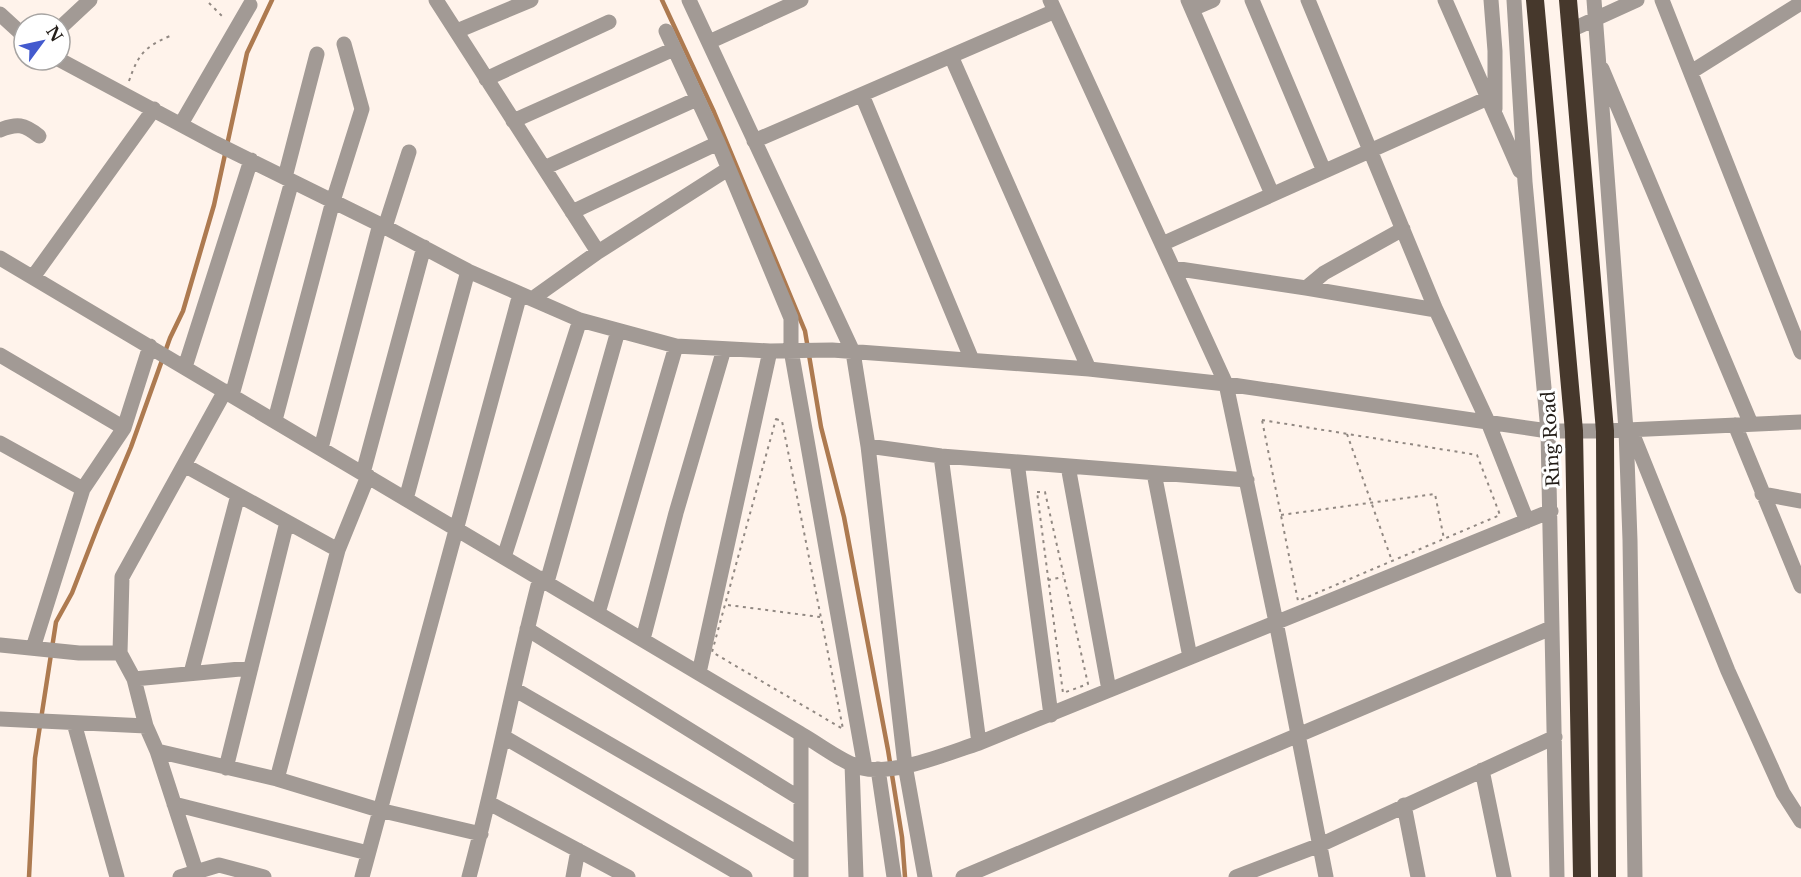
<svg xmlns="http://www.w3.org/2000/svg" width="1801" height="877" font-family="'Libre Baskerville',serif">
  <style>
    .lines { fill: none; stroke-linecap: round; stroke-linejoin: round }
    .stream { stroke: #ad7a50; stroke-width: 4.5 }
    .path { stroke: #918882; stroke-width: 2; stroke-dasharray: 3 4.5; stroke-linecap: butt }
    .minor { stroke: #a29a95; stroke-width: 15 }
    .highway { stroke: #46382c; stroke-width: 18 }
    .labels { text-anchor: middle; dominant-baseline: central; stroke-width: 6; stroke-linejoin: round; paint-order: stroke }
    .street-label { font-size: 18px; fill: #221c17; stroke: #fff }
  </style>
  <rect width="100%" height="100%" fill="#fff3eb"/>
  <g class="lines">
    <path class="stream" d="M662,0l52,112 91,219 16,96 23,90 44,233 14,87 3,40
      M29,877l6,-119 21,-136 16,-29 26,-67 33,-79 39,-109 13,-27 31,-106 33,-152 25,-53"/>
    <path class="path" d="M209,3l15,15
      M129,81c9,-26 15,-34 41,-45
      M776,419l6,2 61,308 -131,-77z
      M1262,420l215,35 23,60 -202,86z
      M1347,434l45,127
      M1037,492h8l43,192 -25,9z
      M1281,515l154,-21 9,45
      M1048,580l15,-3
      M728,605l92,12"/>
    <path class="minor" d="M436,0l162,252
      M689,0l164,352 15,94 37,319 20,112
      M1050,0l176,384 50,238 50,255
      M1188,0l84,194
      M1252,0l72,171
      M1308,0l128,310 52,112 39,99
      M1445,0l75,171
      M1491,0l4,51v58
      M1514,0l11,182 23,249 9,446
      M1594,0l32,430 4,110 5,337
      M1662,0l139,352
      M1192,9l21,-9
      M0,14l24,22
      M60,28l30,-28
      M1571,30l66,-30
      M457,31l74,-31
      M666,31l52,112 73,175v32l74,418
      M709,42l92,-42
      M951,56l138,313
      M60,60l155,83 170,84 83,44 112,49 96,26 94,5 62,-1 257,19 137,15 322,47h57l196,-9
      M1602,69l149,355
      M1691,72l110,-69
      M486,79l123,-57
      M862,95l110,265
      M513,121l161,-72
      M181,124l69,-119
      M0,130c17,-7 24,-6 39,6
      M754,141l301,-130
      M544,168l153,-69
      M285,177l32,-123
      M572,212l146,-69
      M385,227l24,-75
      M1162,244l326,-146
      M0,258l801,476c18,10 42,29 61,34 32,8 86,-15 117,-25l572,-232
      M1173,268l133,20 130,22
      M33,277l121,-168
      M1306,288l18,-15 79,-44
      M532,299l66,-47 130,-83
      M0,355l124,73
      M185,367l66,-207
      M232,395l60,-214
      M275,420l58,-219 29,-92 -18,-65
      M1735,425l66,161
      M1631,430l97,241 55,122 18,28
      M0,443l83,46
      M868,446l73,10 306,24
      M321,448l59,-224
      M941,456l38,287
      M1017,462l34,253
      M184,465l154,85
      M1068,466l41,224
      M363,473l61,-226
      M1154,473l36,184
      M1762,494l39,7
      M406,499l62,-228
      M504,557l76,-237
      M547,582l71,-251
      M598,613l78,-267
      M527,629l274,170
      M643,639l33,-126 48,-164
      M0,645l79,8h41
      M33,648l50,-159 41,-61 26,-82
      M191,673l47,-178
      M699,673l71,-322
      M134,679l117,-11
      M514,689l287,166
      M0,719l146,7
      M74,723l43,154
      M504,737l241,140
      M157,751l120,28 102,31 102,24
      M852,764l4,113
      M226,768l61,-246
      M878,769l16,108
      M1482,770l22,107
      M277,779l61,-229 30,-74
      M489,803l139,74
      M174,804l194,49
      M1404,805l14,72
      M196,871l-39,-120 -11,-25 -12,-47 -14,-26 2,-76 103,-186
      M180,877l39,-12 45,12
      M362,877l158,-583
      M469,877c27,-99 45,-200 71,-299
      M573,877l5,-27
      M801,877v-143
      M963,877l588,-249
      M1236,877l84,-32 235,-108"/>
    <path class="highway" d="M1535,0l39,431 8,446
      M1568,0l37,431 2,446"/>
  </g>
  <g class="labels">
    <g class="street-label">
      <text transform="translate(1551 439) rotate(-93)">Ring Road</text>
    </g>
  </g>
  <g transform="translate(42 42) rotate(57)"><circle r="28" fill="#ffffff" stroke="#a7a4a2" stroke-width="1.5"/>
  <path d="M0-4.5L10 22L0 15L-10 22Z" fill="#435ace"/>
  <text y="-9" font-size="16" font-weight="bold" text-anchor="middle" fill="#221c17">N</text>
  </g>
</svg>
